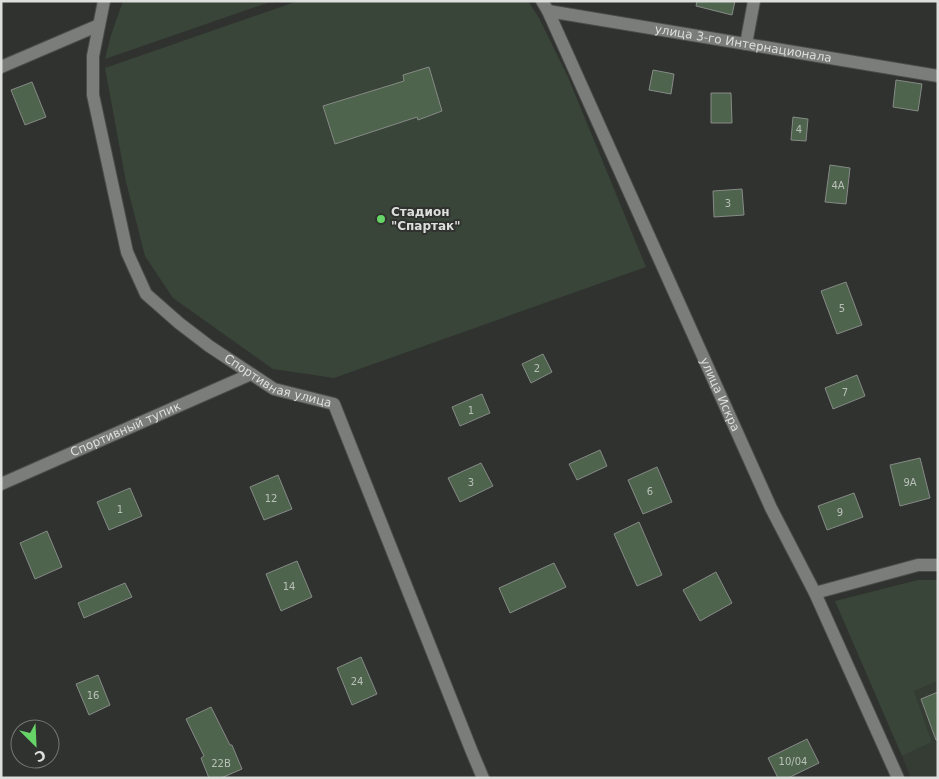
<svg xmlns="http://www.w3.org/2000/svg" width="939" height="779" font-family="'DejaVu Sans',sans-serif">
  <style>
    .built { fill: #353c34 }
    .green { fill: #394538 }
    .building { fill: #4e644d; stroke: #878a87 }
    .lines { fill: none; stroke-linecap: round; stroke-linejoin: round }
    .minor-casing { stroke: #4b4d4b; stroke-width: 14 }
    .minor { stroke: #7b7d7a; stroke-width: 12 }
    .poi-dot { fill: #66d467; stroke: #30322f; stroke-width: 2 }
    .labels { text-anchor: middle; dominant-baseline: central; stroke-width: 4; stroke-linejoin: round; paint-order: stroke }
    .number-label { font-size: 10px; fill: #b9c0b9 }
    .street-label { font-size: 12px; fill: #dddfdd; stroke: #30322f }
    .poi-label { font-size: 12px; font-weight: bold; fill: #dddfdd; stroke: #30322f; text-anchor: start }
  </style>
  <rect width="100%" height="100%" fill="#30322f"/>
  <path class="built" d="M938,681v97h-27l-9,-22 30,-14 -18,-51z"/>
  <path class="green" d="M123,1h150l-168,58 6,-24z
    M298,1h230l11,17 29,59 78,190 -312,111 -61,-9 -100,-71 -28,-42 -19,-74 -21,-114z
    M918,580h20v101l-24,10 18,51 -30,14 -67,-155z"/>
  <path class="building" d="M697,1h38l-3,14 -36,-9z
    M429,67l13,44 -24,9 -1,-3 -82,27 -12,-38 81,-25 -1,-6z
    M653,70l21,4 -3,20 -22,-4z
    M896,80l26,4 -4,27 -25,-4z
    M32,82l14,35 -21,8 -14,-35z
    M711,93h20l1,30h-21z
    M793,117l15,2 -2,22 -15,-1z
    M830,165l20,3 -4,36 -21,-2z
    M742,189l2,26 -30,2 -1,-26z
    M846,282l16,43 -25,9 -16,-43z
    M543,354l9,18 -21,11 -9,-19z
    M857,375l8,21 -32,13 -8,-21z
    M482,394l8,19 -30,13 -8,-19z
    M600,450l7,16 -30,14 -8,-16z
    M920,458l10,40 -30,8 -10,-41z
    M481,463l12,23 -33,16 -12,-24z
    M657,467l15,35 -29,12 -15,-34z
    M278,475l14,34 -28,11 -14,-33z
    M130,488l12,28 -33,14 -12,-28z
    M854,493l9,24 -36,13 -9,-24z
    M639,522l23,53 -25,11 -23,-52z
    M47,531l15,36 -27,12 -15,-36z
    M297,561l15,36 -31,14 -15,-37z
    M554,563l12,24 -56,26 -11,-25z
    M716,572l16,31 -32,18 -17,-31z
    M125,583l7,14 -48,21 -6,-15z
    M361,657l16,37 -25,11 -15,-37z
    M98,675l12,30 -21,10 -13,-31z
    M938,692v48h-2l-15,-41z
    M211,707l19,38h2l10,24 -21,9h-12l-8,-20 3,-2 -18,-37z
    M807,739l12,24 -31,15h-10l-10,-20z"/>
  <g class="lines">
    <g class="minor-casing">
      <g id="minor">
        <path id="s1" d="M104,1l-11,55v39l34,157 19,42 33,29 30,23 65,43 60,15 138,348 11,26"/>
        <path id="s2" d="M542,1l6,10 223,497 44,85 83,185"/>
        <path id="s3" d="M548,11l390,65"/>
        <path d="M746,44l8,-43"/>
        <path d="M1,67l98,-42"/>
        <path id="s4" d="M1,484l250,-110"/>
        <path d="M815,593l103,-28h20"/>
      </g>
    </g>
    <use href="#minor" class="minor"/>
  </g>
  <circle class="poi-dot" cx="381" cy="219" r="5"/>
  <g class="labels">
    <g class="number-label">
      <text x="799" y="129">4</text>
      <text x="838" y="185">4А</text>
      <text x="728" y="203">3</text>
      <text x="842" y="308">5</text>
      <text x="537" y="368">2</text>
      <text x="845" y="392">7</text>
      <text x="471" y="410">1</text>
      <text x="471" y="482">3</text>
      <text x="910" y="482">9А</text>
      <text x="650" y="491">6</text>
      <text x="271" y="498">12</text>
      <text x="120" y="509">1</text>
      <text x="840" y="512">9</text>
      <text x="289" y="586">14</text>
      <text x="357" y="681">24</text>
      <text x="93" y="695">16</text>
      <text x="793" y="761">10/04</text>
      <text x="221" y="763">22В</text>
    </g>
    <g class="street-label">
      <text stroke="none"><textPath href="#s3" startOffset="198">улица 3-го Интернационала</textPath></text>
      <text stroke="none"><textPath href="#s1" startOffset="462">Спортивная улица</textPath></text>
      <text stroke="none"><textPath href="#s2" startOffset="432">улица Искра</textPath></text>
      <text stroke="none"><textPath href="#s4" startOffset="136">Спортивный тупик</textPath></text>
    </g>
    <g class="poi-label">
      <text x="391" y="212">Стадион<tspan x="391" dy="14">"Спартак"</tspan></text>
    </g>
  </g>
  <rect width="939" height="779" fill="none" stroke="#dddfdd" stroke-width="5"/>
  <g transform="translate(35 744) rotate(156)"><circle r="24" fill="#30322f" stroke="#757775"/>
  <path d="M0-4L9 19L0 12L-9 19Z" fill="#66d467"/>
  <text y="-8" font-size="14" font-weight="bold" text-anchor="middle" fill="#dddfdd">С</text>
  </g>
</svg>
